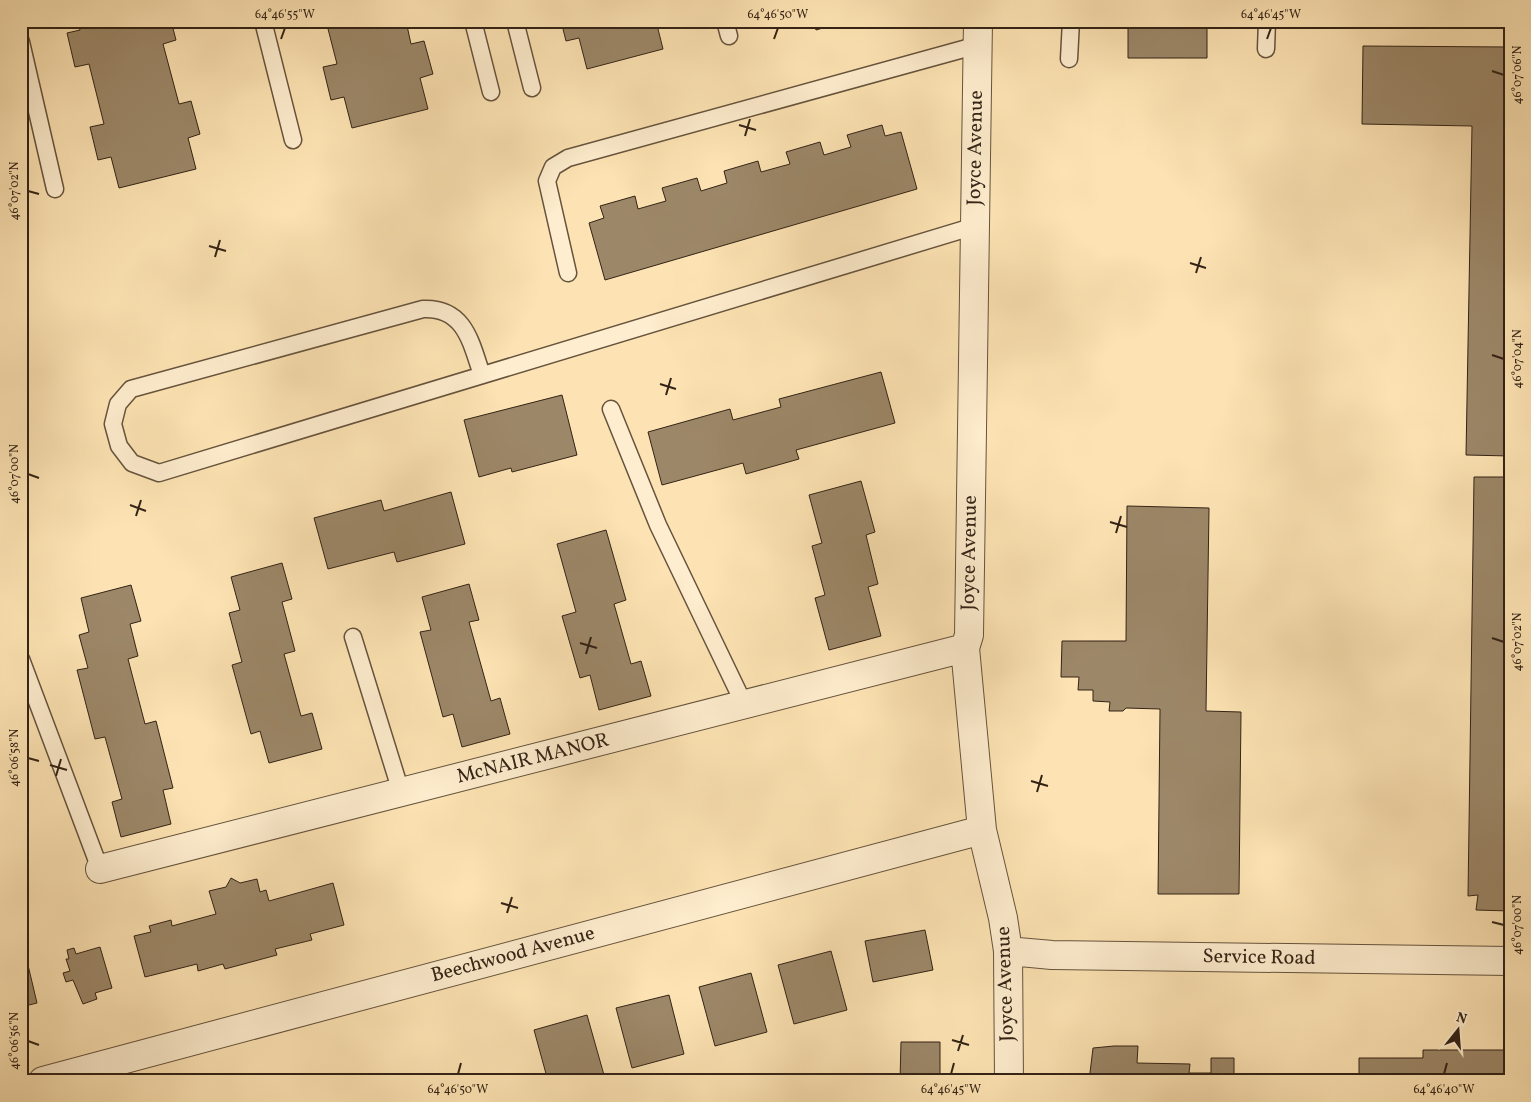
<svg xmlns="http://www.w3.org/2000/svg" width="1531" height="1102" font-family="Vollkorn,serif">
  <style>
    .building { fill: #9c8768; stroke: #332316 }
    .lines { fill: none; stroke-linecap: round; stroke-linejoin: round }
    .service-casing { stroke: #66533d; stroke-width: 19 }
    .minor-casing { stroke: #66533d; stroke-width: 30 }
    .service { stroke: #feedce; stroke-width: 16 }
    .minor { stroke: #feedce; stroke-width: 28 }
    .ticks { fill: none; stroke: #332316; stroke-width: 2 }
    .labels { text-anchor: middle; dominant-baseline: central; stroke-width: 4.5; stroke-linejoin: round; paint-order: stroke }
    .street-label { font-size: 20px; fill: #332316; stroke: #feedce }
    .neatline { fill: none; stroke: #332316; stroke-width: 2 }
    .ticks-label { font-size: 12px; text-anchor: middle; fill: #332316 }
  </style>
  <rect width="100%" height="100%" fill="#fde3b3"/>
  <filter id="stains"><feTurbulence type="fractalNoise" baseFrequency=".004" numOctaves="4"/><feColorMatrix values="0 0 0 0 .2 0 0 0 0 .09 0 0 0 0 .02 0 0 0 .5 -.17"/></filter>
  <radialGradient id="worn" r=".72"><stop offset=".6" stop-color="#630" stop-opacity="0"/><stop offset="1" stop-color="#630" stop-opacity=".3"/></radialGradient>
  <path class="building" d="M78,21h93l5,19 -13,4 16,60 12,-3 9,33 -12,4 8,31 -77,19 -8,-31 -13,3 -8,-33 14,-3 -15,-60 -14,3 -8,-34 13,-3z
    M326,21h80l5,23 13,-3 9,33 -13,4 8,31 -76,19 -8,-31 -13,3 -8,-33 14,-3z
    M561,21h95l7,28 -76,20 -8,-31 -13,3z
    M813,21h34l-31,9z
    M1115,21h104v5h-12v32h-79v-32h-13z
    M1363,46l147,1v409l-44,-1 6,-329 -110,-2z
    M882,125l3,11 16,-4 16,57 -312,91 -16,-57 15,-5 -4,-12 35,-10 3,13 28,-8 -4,-13 35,-10 4,13 26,-8 -3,-12 34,-10 3,11 29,-8 -4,-12 34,-10 4,13 27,-8 -4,-12z
    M881,372l14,51 -99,27 3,9 -53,15 -3,-11 -81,22 -14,-53 82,-23 3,11 48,-13 -2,-8z
    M562,395l15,60 -65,17 -1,-4 -32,9 -15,-57z
    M1474,477h36v434l-34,-1 2,-15 -10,1z
    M861,481l14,51 -9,3 12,49 -10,3 13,49 -52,14 -14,-52 10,-3 -13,-49 10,-3 -13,-48z
    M451,492l14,52 -68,18 -3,-10 -66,17 -14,-51 67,-18 3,11z
    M1127,506l82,2 -3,203 35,1 -2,182h-81l2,-185 -34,-1 -3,3h-14l1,-9 -17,-1v-11h-15l1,-13h-18l1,-36h64z
    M606,530l20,70 -12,4 17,60 10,-3 10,35 -52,14 -9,-35 -10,3 -18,-62 14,-4 -19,-68z
    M282,563l10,36 -10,3 13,49 -11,3 17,62 11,-3 10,36 -53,14 -9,-32 -9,3 -19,-69 10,-3 -13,-49 11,-3 -9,-33z
    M469,584l10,36 -10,2 22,79 9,-3 10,36 -48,13 -9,-33 -10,3 -23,-85 11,-2 -9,-33z
    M131,585l10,36 -11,3 8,32 -10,3 17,65 11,-3 17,67 -10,2 8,34 -50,13 -9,-35 10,-3 -17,-62 -10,2 -18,-69 11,-2 -9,-33 10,-3 -8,-34z
    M231,878l9,5 17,-4 3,13 6,-2 3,11 64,-18 11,42 -34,9 2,6 -37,9 2,6 -52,14 -2,-5 -25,7 -1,-7 -52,13 -11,-41 17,-4 -2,-6 22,-6 1,6 44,-12 -7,-23 17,-4z
    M925,930l8,40 -60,12 -8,-41z
    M21,944h2l14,59 -16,4z
    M100,947l12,41 -17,5 2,6 -14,5 -10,-24 -7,2 -3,-9 7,-2 -4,-12h3l-2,-9 7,-2 2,6z
    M831,951l16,59 -53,14 -16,-59z
    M751,973l16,59 -52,14 -16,-59z
    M669,995l15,59 -52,14 -16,-60z
    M587,1015l17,60 -20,6h-36l-14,-51z
    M901,1042h39v39h-40z
    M1114,1046h24l-1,17 53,1 -1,9h22v-15h23v17l97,1v5h-242l4,-33z
    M1423,1050h87v31h-151v-23h64z"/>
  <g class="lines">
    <g class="service-casing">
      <path id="service" d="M263,21l30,119
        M473,21l18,71
        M515,21l17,67
        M725,21l4,15
        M21,42l34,147
        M1266,49l1,-28
        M1069,59l2,-38
        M568,273l-21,-92 6,-14 15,-9 410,-113
        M482,375c-11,-32 -17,-68 -59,-66l-292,80 -13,15 -5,20 6,22 13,17 27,10 816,-247
        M611,409l47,116 86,179
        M353,637l48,155
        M21,659l79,210"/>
    </g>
    <g class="minor-casing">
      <path id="minor" d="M978,21l-9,614 -4,13 17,182 21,88 5,33 1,130
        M100,869l865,-221
        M1008,951l44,4 458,6
        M43,1081l939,-251"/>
    </g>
    <use href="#service" class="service"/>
    <use href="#minor" class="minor"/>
  </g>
  <path class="ticks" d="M281,39l4,-11M774,39l4,-11M1267,39l4,-11M1492,71l12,4M739,125l17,5M745,136l5,-17M28,191l11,3M209,246l17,5M215,257l5,-17M1190,263l16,5M1196,273l5,-16M1492,355l12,4M660,384l16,5M666,395l5,-17M28,474l11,4M130,505l16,6M136,516l5,-16M1110,522l17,5M1116,533l5,-17M1492,638l12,4M580,643l17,5M586,654l5,-17M28,758l11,3M50,765l17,5M56,776l5,-17M1031,781l17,5M1037,792l5,-17M501,903l17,5M507,913l5,-16M1492,922l12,3M952,1040l17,5M28,1041l11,4M958,1051l5,-16M458,1074l3,-11M951,1074l3,-11M1444,1074l3,-11"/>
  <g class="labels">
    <g class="street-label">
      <text transform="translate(976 148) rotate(-89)">Joyce Avenue</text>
      <text transform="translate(970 553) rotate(-89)">Joyce Avenue</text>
      <text transform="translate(533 759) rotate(-14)">McNAIR MANOR</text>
      <text transform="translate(513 955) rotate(-15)">Beechwood Avenue</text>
      <text transform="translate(1259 958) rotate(1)">Service Road</text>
      <text transform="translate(1006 984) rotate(-92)">Joyce Avenue</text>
    </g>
  </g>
  <rect width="1531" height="1102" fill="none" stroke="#fde3b3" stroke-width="55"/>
  <g transform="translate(1458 1030) rotate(17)" stroke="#feedce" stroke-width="4" paint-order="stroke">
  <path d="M0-4L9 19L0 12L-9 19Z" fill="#332316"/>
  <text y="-8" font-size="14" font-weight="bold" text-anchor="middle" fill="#332316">N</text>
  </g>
  <rect x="28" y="28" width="1476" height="1046" class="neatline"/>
  <g class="ticks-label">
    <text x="285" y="18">64°46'55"W</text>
    <text x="778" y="18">64°46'50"W</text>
    <text x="1271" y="18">64°46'45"W</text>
    <text transform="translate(1517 75) rotate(-90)" y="4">46°07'06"N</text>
    <text transform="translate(14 191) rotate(-90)" y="4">46°07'02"N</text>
    <text transform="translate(1517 359) rotate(-90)" y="4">46°07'04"N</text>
    <text transform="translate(14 474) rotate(-90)" y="4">46°07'00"N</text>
    <text transform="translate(1517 642) rotate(-90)" y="4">46°07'02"N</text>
    <text transform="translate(14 758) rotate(-90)" y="4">46°06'58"N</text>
    <text transform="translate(1517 925) rotate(-90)" y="4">46°07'00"N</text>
    <text transform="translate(14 1041) rotate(-90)" y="4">46°06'56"N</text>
    <text x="458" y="1093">64°46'50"W</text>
    <text x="951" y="1093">64°46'45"W</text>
    <text x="1444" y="1093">64°46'40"W</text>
  </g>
  <rect width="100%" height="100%" filter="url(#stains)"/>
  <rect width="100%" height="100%" fill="url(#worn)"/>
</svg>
